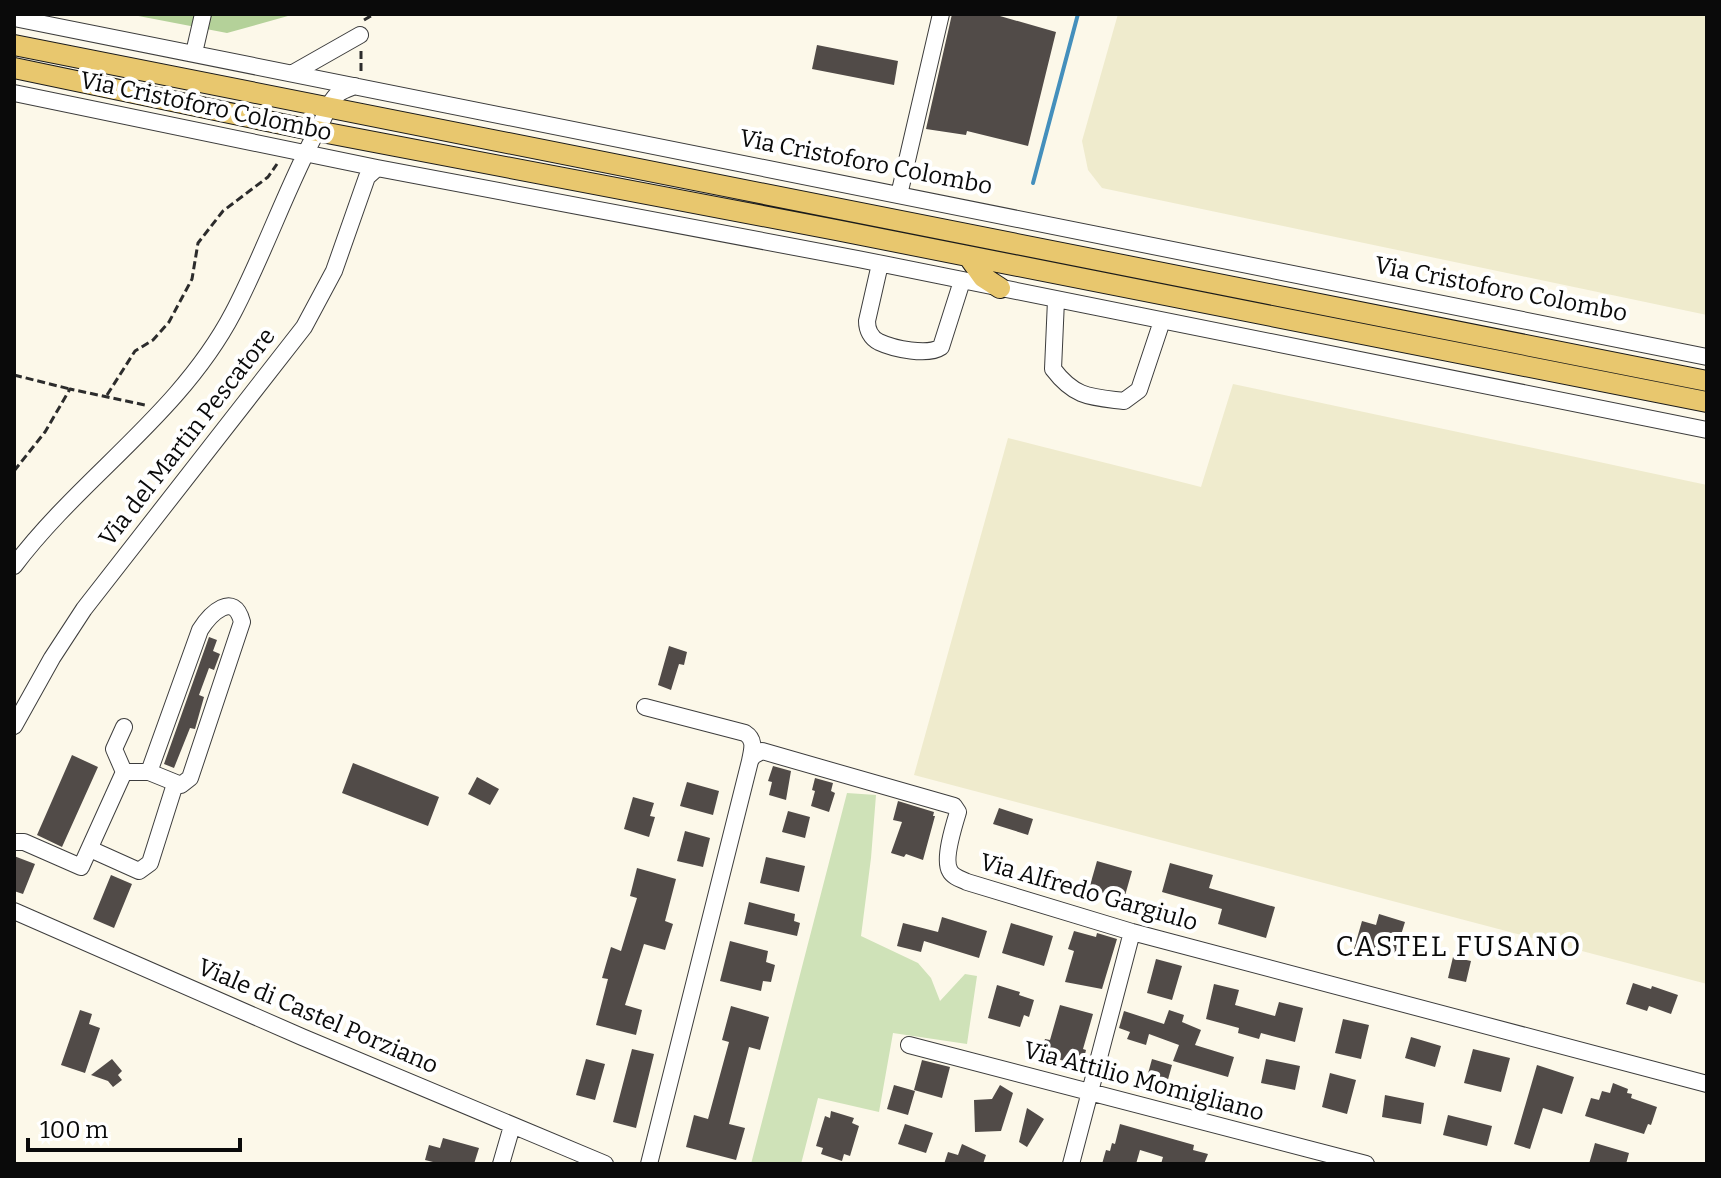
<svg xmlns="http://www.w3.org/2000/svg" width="1721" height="1178" font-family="Bitter,serif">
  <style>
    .farmland { fill: #efebcd }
    .green { fill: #cfe2b8 }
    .forest { fill: #b4d199 }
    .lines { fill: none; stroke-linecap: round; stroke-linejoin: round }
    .stream { stroke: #448fbc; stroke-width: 4 }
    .building { fill: #514b48 }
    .minor-casing { stroke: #3d3d3d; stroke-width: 18 }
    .major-casing { stroke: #1b1b1b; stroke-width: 22 }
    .path { stroke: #2c2c2c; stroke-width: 3; stroke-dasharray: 8 4; stroke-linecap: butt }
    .minor { stroke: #fff; stroke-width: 16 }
    .major { stroke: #e8c76e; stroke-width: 20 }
    .labels { text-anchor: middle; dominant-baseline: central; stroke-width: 8; stroke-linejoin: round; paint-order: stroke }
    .street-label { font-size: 24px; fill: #0a0a0a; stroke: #fff }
    .quarter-label { font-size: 28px; letter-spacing: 2px; fill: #0a0a0a; stroke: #fff }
  </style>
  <rect width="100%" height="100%" fill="#fcf8e9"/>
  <path class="farmland" d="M1118,14h589v301l-605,-127 -14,-18 -6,-29z
    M1233,384l474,101v499l-793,-209 94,-337 193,49z"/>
  <path class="green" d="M847,793l29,2 -5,63 -10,78 57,27 13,15 9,23 25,-27 12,2 -10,68 -74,-11 -14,79 -61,-14 -17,66h-50z"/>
  <path class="forest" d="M128,14h167l-68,19z"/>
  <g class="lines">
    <path class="stream" d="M1033,183l45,-169"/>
  </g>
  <path class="building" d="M952,14h41l63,18 -28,114 -61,-15 -1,4 -40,-6z
    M817,45l81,16 -4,24 -82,-16z
    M209,637l8,3 -4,11 7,3 -6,16 -5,-2 -10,27 5,2 -9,32 -5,-1 -16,40 -10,-4z
    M669,646l18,6 -3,13 -5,-1 -8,26 -13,-5z
    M72,755l26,12 -36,80 -25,-12z
    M353,763l86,34 -11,29 -86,-33z
    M773,766l18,5 -5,29 -17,-5 3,-13 -4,-1z
    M477,777l22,12 -9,16 -22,-11z
    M815,778l18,5 -2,8 4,2 -6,19 -18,-6 4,-15 -3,-1z
    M687,782l32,9 -6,24 -33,-9z
    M633,797l21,6 -4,13 5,1 -6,20 -25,-8z
    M898,801l36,11 -1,4h2l-12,44 -17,-6 -2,3 -13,-4 11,-31 -9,-2z
    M999,808l34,11 -5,16 -35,-11z
    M788,811l22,6 -5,21 -23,-6z
    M685,831l25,7 -7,29 -26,-6z
    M14,856l21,8 -12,30 -9,-3z
    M766,857l39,9 -6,26 -39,-9z
    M1097,861l35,10 -8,28 -35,-10z
    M1170,863l43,12 -4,13 66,19 -9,31 -48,-14 4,-15 -60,-17z
    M637,868l39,11 -11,42 8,3 -8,26 -21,-6 -19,61 17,5 -6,25 -40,-10 12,-46 -6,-1 9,-31 10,4 16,-53 -7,-2z
    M111,875l21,9 -18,44 -21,-9z
    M749,902l46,12 -1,7 6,2 -3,13 -53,-12z
    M1379,914l26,8 -10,32 -15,-4 -2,7 -24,-8 8,-28 14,4z
    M942,917l45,14 -8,27 -55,-17 -3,11 -24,-6 6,-23 35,9z
    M1011,923l42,13 -9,30 -42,-13z
    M1074,931l22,6 1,-4 20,6 -15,50 -37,-7 9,-31 -6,-2z
    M730,941l38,10 -2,11 9,3 -4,17 -8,-1 -2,10 -41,-10z
    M1453,957l18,4 -5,21 -18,-4z
    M1156,959l26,7 -10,34 -25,-7z
    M1633,983l18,6 1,-3 26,9 -7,19 -22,-8 -2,5 -21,-7z
    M1214,984l25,6 -4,15 40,11 4,-14 24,6 -8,34 -34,-9 -2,6 -21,-6 1,-5 -33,-9z
    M997,985l23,7 -1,3 15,5 -5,17 -5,-2 -4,12 -32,-9z
    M1060,1005l33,9 -10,35 3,1 -4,16 -42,-12 5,-15 5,1z
    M731,1006l38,11 -9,33 -11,-3 -20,77 16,4 -9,32 -50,-13 8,-32 14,4 21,-77 -7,-2z
    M80,1010l12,4 -3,10 11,4 -15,45 -24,-8z
    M1169,1010l15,5 -2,7 19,8 -6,15 39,12 -6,20 -55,-16 6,-16 -30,-11 -3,11 -19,-6 3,-7 -11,-4 5,-17 40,13z
    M1343,1019l26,6 -8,34 -26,-6z
    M1411,1037l30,9 -6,21 -30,-9z
    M632,1049l22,5 -18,74 -23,-6z
    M1473,1049l37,9 -9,34 -37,-9z
    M112,1059l10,12 -4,4 4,5 -9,7 -5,-6 -17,-6z
    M586,1059l19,5 -10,36 -19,-5z
    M1152,1059l20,6 -8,29 -20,-6z
    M1266,1059l34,7 -5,24 -34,-7z
    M922,1060l28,7 -8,31 -28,-8z
    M1537,1065l37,12 -12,37 -19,-6 -13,41 -16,-5z
    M1330,1073l26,7 -9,34 -25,-7z
    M1613,1083l15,6 -1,4 5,1 -1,4 26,9 -6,18 -3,-1 -4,10 -59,-18 6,-18 8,2 3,-9 8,2z
    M894,1085l21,6 -7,24 -21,-6z
    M1000,1085l13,8 -12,38 -26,1 -1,-32 18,-1z
    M1385,1095l39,8 -3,21 -39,-7z
    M1027,1108l17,11 -17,28 -8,-5z
    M831,1111l23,7 -2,5 7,3 -9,30 -6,-2 -2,7 -21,-7 2,-6 -7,-2 9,-30 5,2z
    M1448,1115l44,11 -5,20 -44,-11z
    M905,1124l28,9 -7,20 -28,-9z
    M1120,1124l74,21 -1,5 15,4 -4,10h-43l2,-7 -23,-7 -4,14h-34l4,-14 4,1 2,-8 3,1z
    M443,1138l36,10 -5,16h-33l-16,-4 4,-15 11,3z
    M1595,1143l34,10 -3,11h-37z
    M962,1144l24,11 -3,9h-39l4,-12 10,3z"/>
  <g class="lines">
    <g class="minor-casing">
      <path id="minor" d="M14,18l1693,339
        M194,53l9,-39
        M293,73l67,-38
        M14,93l363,75 481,91 849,171
        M899,195l42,-181
        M880,264l-13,57c0,9 4,17 12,21 15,7 49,14 62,5l21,-66
        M1056,300l-3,69c22,29 38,28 71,32l15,-11 23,-69
        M14,566c67,-89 166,-152 219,-253 32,-61 54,-127 87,-188 5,-9 10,-25 18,-31 5,-4 12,-6 17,-8
        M645,707l100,26c11,7 7,17 5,28
        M14,726l38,-68 32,-49 220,-282 30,-56 33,-94 10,-9
        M124,727l-10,22 10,23
        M14,842h10l57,25 43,-95h25l32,13 9,-7 52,-156c-8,-32 -32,-8 -42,8l-51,142
        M90,849l49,22 11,-8 25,-79
        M14,911l288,126 303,127
        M909,1045l457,119
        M501,1164l11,-38
        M649,1164l101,-403 3,-5 9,-5 192,55 4,6c-4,13 -15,48 -8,59 3,6 11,8 17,11l165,50 575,152
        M1071,1164l61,-232"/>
    </g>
    <g class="major-casing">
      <path id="major" d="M14,45l1693,336
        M14,68l287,60 535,102 871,172
        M968,256l15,21 17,11"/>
    </g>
    <path class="path" d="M364,20l10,-6
      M361,51v20
      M14,375l56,14
      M107,395l28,-44 18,-11 16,-18 23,-43 6,-36 25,-32 45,-34 9,-13
      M14,471l31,-39 25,-43 75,16"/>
    <use href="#minor" class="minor"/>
    <use href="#major" class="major"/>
  </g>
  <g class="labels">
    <g class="street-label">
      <text transform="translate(206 106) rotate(12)">Via Cristoforo Colombo</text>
      <text transform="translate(866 162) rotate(11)">Via Cristoforo Colombo</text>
      <text transform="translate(1501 289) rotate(11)">Via Cristoforo Colombo</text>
      <text transform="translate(187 437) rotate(-52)">Via del Martin Pescatore</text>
      <text transform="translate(1089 892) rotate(16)">Via Alfredo Gargiulo</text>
      <text transform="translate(318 1016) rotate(23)">Viale di Castel Porziano</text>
      <text transform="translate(1144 1081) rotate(15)">Via Attilio Momigliano</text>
    </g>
    <g class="quarter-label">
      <text x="1459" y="946">CASTEL FUSANO</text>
    </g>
  </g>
  <rect width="1721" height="1178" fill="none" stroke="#0a0a0a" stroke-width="32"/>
  <path d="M28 1138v12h212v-12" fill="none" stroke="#0a0a0a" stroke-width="4"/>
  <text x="40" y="1138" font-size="24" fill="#0a0a0a" stroke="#ffffff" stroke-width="6" paint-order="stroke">100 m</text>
</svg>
